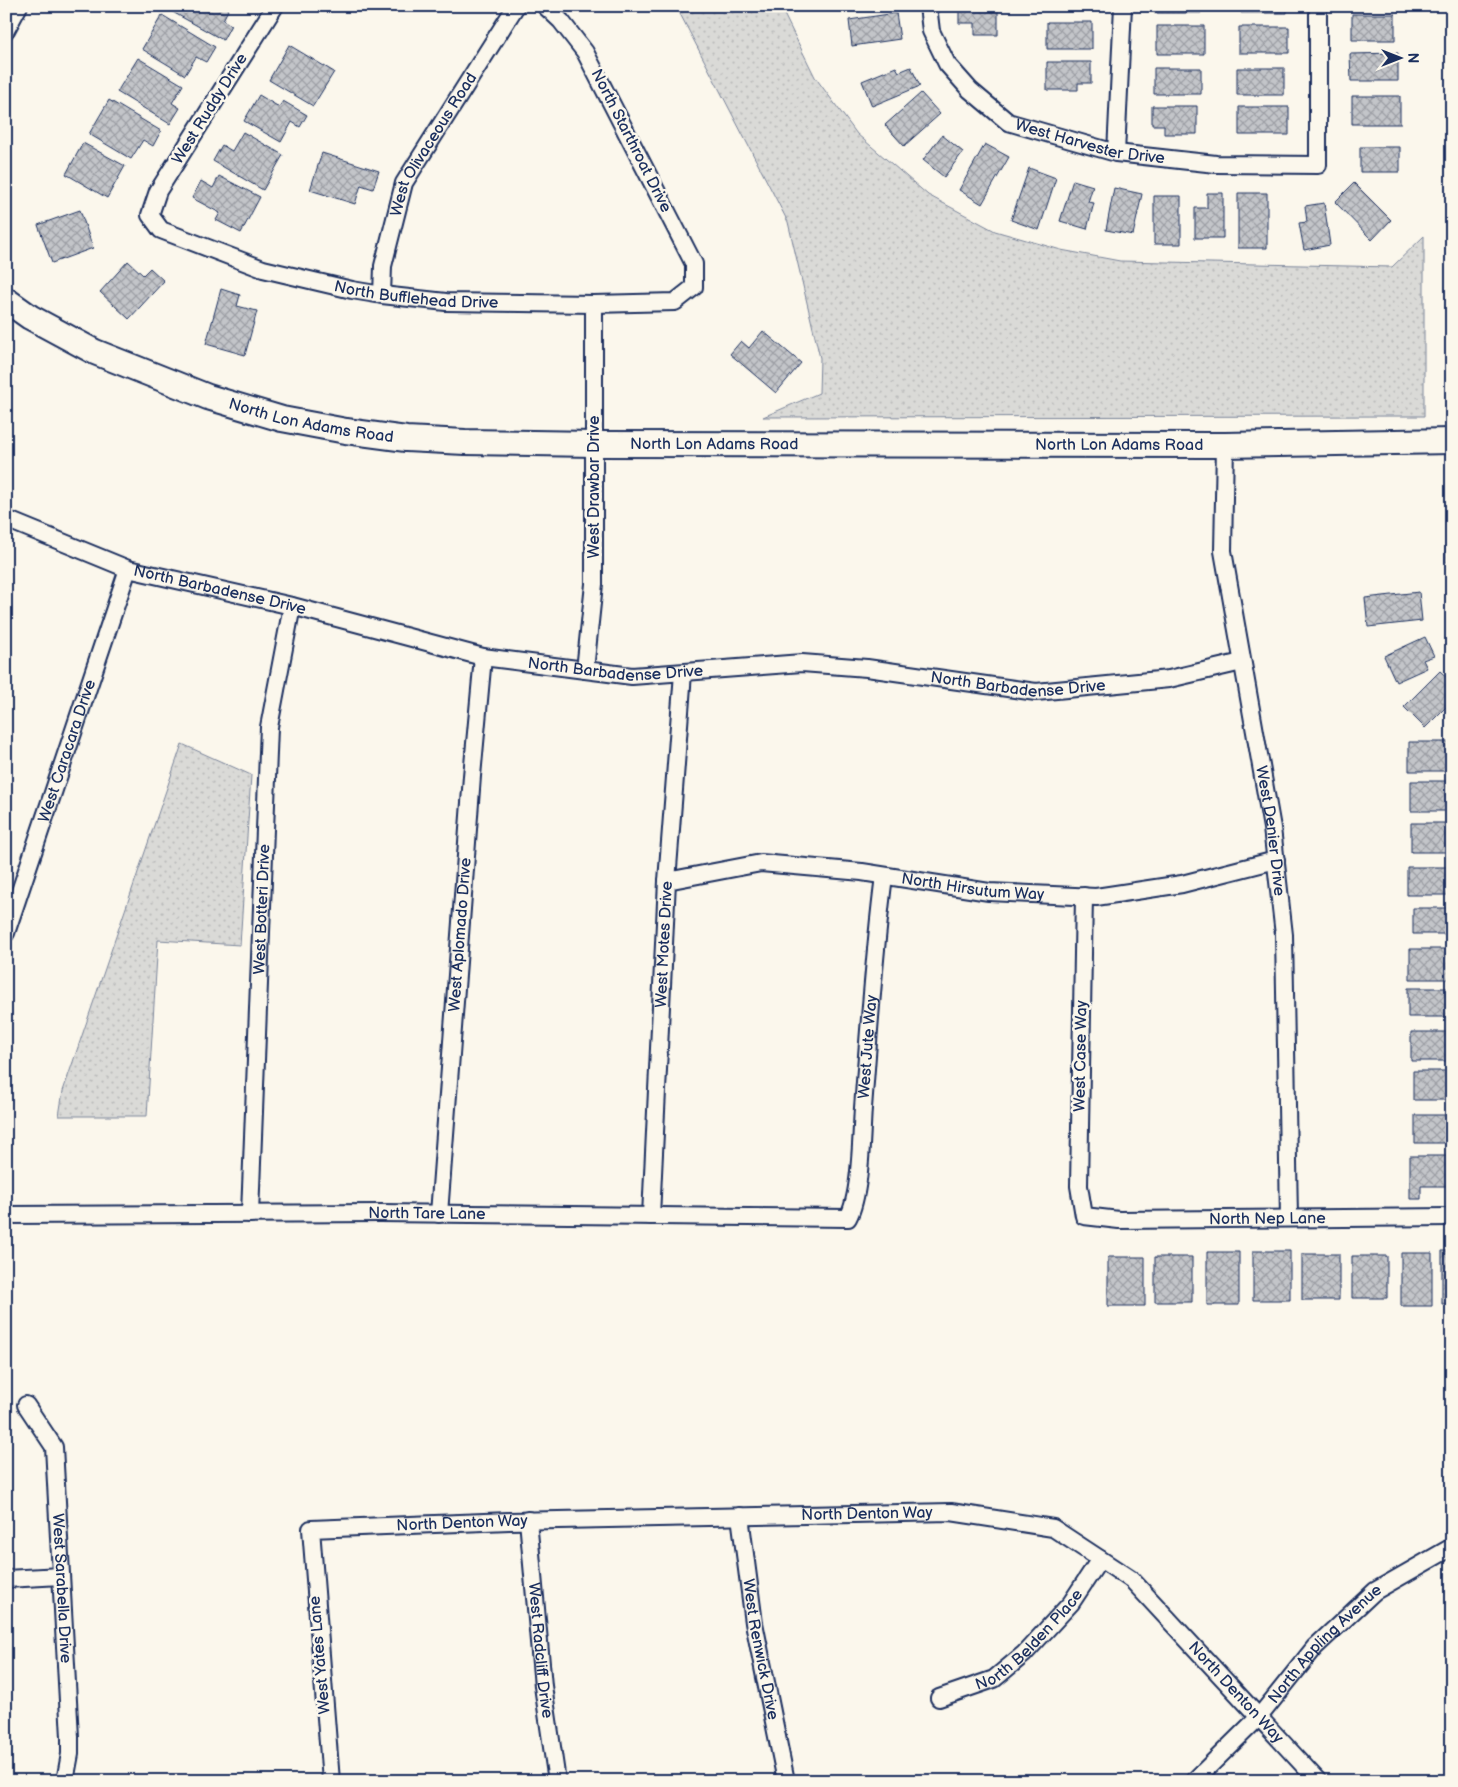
<svg xmlns="http://www.w3.org/2000/svg" width="1458" height="1787" font-family="'Balsamiq Sans',sans-serif">
  <style>
    .park { fill: url(#park-dots); stroke: #7a849a }
    .building { fill: url(#building-cross-hatch); stroke: #1b2f5e }
    .lines { fill: none; stroke-linecap: round; stroke-linejoin: round }
    .street-casing { stroke: #1b2f5e; stroke-width: 20 }
    .secondary-casing { stroke: #1b2f5e; stroke-width: 28 }
    .street { stroke: #fbf7ec; stroke-width: 16 }
    .secondary { stroke: #fbf7ec; stroke-width: 24 }
    .labels { text-anchor: middle; dominant-baseline: central; stroke-width: 5; stroke-linejoin: round; paint-order: stroke }
    .street-label { font-size: 16px; fill: #1b2f5e; stroke: #fbf7ec }
  </style>
  <defs>
    <pattern id="park-dots" width="8" height="8" patternUnits="userSpaceOnUse" patternTransform="scale(1.25)"><rect width="8" height="8" fill="#dadad7"/><path d="M2 2h.1M6 6h.1" fill="none" stroke="#babbbb" stroke-width="1.8" stroke-linecap="round"/></pattern>
    <pattern id="building-cross-hatch" width="8" height="8" patternUnits="userSpaceOnUse" patternTransform="scale(1.25)"><rect width="8" height="8" fill="#c3c5c9"/><path d="M0 0l8 8M0 8l8-8" fill="none" stroke="#9ea0a6"/></pattern>
  </defs>
  <rect width="100%" height="100%" fill="#fbf7ec"/>
  <filter id="ink" filterUnits="userSpaceOnUse"><feTurbulence type="fractalNoise" baseFrequency=".02" numOctaves="2"/><feDisplacementMap in="SourceGraphic" scale="10" xChannelSelector="R" yChannelSelector="G"/><feConvolveMatrix kernelMatrix="1 2 1 2 8 2 1 2 1" color-interpolation-filters="sRGB"/></filter>
  <g filter="url(#ink)">
    <path class="park" d="M676,6h104l35,71 42,57 71,61 67,36 66,19 59,11 272,6 32,-31v180l-661,1 56,-24 1,-35 -32,-136z
      M182,744l69,31 -11,170 -82,-5 -11,176h-88l4,-25z"/>
    <path class="building" d="M172,6h58l-7,14 8,5 -8,15 -54,-30z
      M1154,6h47v7h-47z
      M1241,6h46v7h-46z
      M959,7h39v28h-23v-12h-16z
      M896,13l4,26 -48,7 -3,-26z
      M1352,14h43v26h-43z
      M162,15l53,32 -9,15 -10,-5 -11,18 -43,-26z
      M1047,22h45v27h-45z
      M1157,26h47v28h-47z
      M1239,27h50v26h-50z
      M289,45l45,27 -21,34 -44,-26z
      M1398,53v28h-47l-1,-27z
      M138,58l45,27 -11,18 8,5 -10,16 -53,-32z
      M1047,62h44v21h-13v7h-31z
      M896,67l3,5 12,-5 9,19 -48,20 -10,-25z
      M1154,68h47v26h-47z
      M1237,68h47v27h-47z
      M921,93l19,21 -36,32 -19,-21z
      M259,95l20,12 4,-6 24,14 -7,12 -8,-5 -11,20 -37,-21z
      M1352,96h48v28h-48z
      M109,100l52,31 -8,15 -10,-6 -12,19 -42,-25z
      M1152,106h45v28h-33v-9h-12z
      M1239,107h50v28h-50z
      M243,132l40,23 -20,35 -50,-29 9,-16 10,6z
      M942,135l21,17 -19,25 -21,-17z
      M83,143l42,23 -18,32 -41,-24z
      M985,144l24,13 -27,47 -23,-14z
      M1360,147h40v25h-40z
      M322,153l57,18 -6,18 -12,-4 -6,19 -45,-14z
      M1029,168l27,10 -17,52 -28,-10z
      M219,176l41,21 -19,36 -25,-13 4,-7 -28,-15 9,-17 12,7z
      M1073,180l20,6 -5,16 6,1 -7,26 -27,-8z
      M1354,183l37,37 -19,20 -37,-38z
      M1114,188l28,6 -9,41 -27,-5z
      M1207,193h16v45h-28v-30h12z
      M1238,193h29v55h-29z
      M1154,196h27v48h-27z
      M1324,203l6,42 -26,5 -5,-27 8,-1 -2,-16z
      M80,210l13,38 -41,15 -14,-38z
      M128,261l15,14 7,-7 14,13 -35,38 -29,-27z
      M221,289l19,6 -3,11 20,5 -12,44 -39,-11z
      M763,331l38,32 -25,30 -46,-39 11,-13 8,7z
      M1446,508h6v54h-6z
      M1419,592l3,29 -54,6 -3,-29z
      M1425,637l9,19 -11,4 4,8 -31,14 -12,-26z
      M1440,671l12,11v19l-27,27 -21,-21z
      M1409,742h43v29h-43z
      M1411,781h41v30h-41z
      M1411,823h41v29h-41z
      M1407,867h45v28h-45z
      M1413,908h39v26h-39z
      M1410,949h42v30h-42z
      M1408,988h44v29h-44z
      M1411,1032h41v29h-41z
      M1413,1071h39v29h-39z
      M1415,1115h37v28h-37z
      M1410,1156h42v30h-31v13h-11z
      M1253,1251h37v49h-37z
      M1442,1251h10v53h-10z
      M1207,1252h32v53h-32z
      M1401,1253h31v53h-31z
      M1302,1254h37v46h-37z
      M1352,1256h35v42h-35z
      M1108,1257h37v49h-37z
      M1155,1257h37v45h-37z"/>
    <g class="lines">
      <g class="street-casing">
        <g id="street">
          <path id="s1" d="M275,6l-117,185 -8,24 11,15 102,39 89,21 30,5 64,7 148,2 81,-2 19,-15v-23l-109,-212 -24,-31 -16,-15"/>
          <path id="s2" d="M928,6l3,25 16,33 23,26 38,32 108,31 100,11 102,1v-159"/>
          <path d="M6,30l13,-24"/>
          <path d="M1116,153l7,-147"/>
          <path id="s3" d="M382,295l1,-29 21,-83 112,-177"/>
          <path id="s4" d="M1225,445l-2,106 49,277 12,107 5,283"/>
          <path id="s5" d="M6,519l122,50 164,37 191,51 149,19 170,-13 65,5 169,24 133,-13 73,-17"/>
          <path d="M585,670l9,-86v-280"/>
          <path id="s6" d="M667,881l94,-18 101,9 127,20 107,5 86,-13 94,-24"/>
          <path id="s7" d="M1084,896l-5,290 5,30 35,4 333,-3"/>
          <path id="s8" d="M6,933l122,-364"/>
          <path id="s9" d="M250,1214l19,-487 23,-121"/>
          <path id="s10" d="M439,1214l33,-438 11,-119"/>
          <path id="s11" d="M6,1215l374,-2 468,5c13,-24 13,-81 15,-110 6,-77 11,-155 21,-232"/>
          <path id="s12" d="M651,1216l16,-335 16,-208"/>
          <path id="s13" d="M26,1405l28,42 16,290v17l-5,27"/>
          <path id="s14" d="M740,1516l14,107 32,158"/>
          <path id="s15" d="M528,1520l15,166 14,95"/>
          <path d="M6,1579l55,-3"/>
          <path id="s16" d="M939,1698l55,-19 30,-25 47,-51 29,-44"/>
          <path id="s17" d="M331,1781l-20,-252 198,-8 442,-9 102,16 79,52 186,201"/>
          <path id="s18" d="M1194,1781l65,-64 56,-70 60,-56 77,-44"/>
        </g>
      </g>
      <g class="secondary-casing">
        <g id="secondary">
          <path id="s19" d="M6,300l24,17 65,35 113,45 74,22 64,12 60,8 59,3 129,2 631,1 227,-4"/>
        </g>
      </g>
      <use href="#street" class="street"/>
      <use href="#secondary" class="secondary"/>
    </g>
  </g>
  <g class="labels">
    <g class="street-label">
      <text transform="translate(210 109) rotate(-58)">West Ruddy Drive</text>
      <text transform="translate(631 141) rotate(63)">North Starthroat Drive</text>
      <text stroke="none"><textPath href="#s2" startOffset="231">West Harvester Drive</textPath></text>
      <text stroke="none"><textPath href="#s3" startOffset="162">West Olivaceous Road</textPath></text>
      <text stroke="none"><textPath href="#s1" startOffset="528">North Bufflehead Drive</textPath></text>
      <text stroke="none"><textPath href="#s19" startOffset="331">North Lon Adams Road</textPath></text>
      <text stroke="none"><textPath href="#s19" startOffset="736">North Lon Adams Road</textPath></text>
      <text stroke="none"><textPath href="#s19" startOffset="1141">North Lon Adams Road</textPath></text>
      <text transform="translate(594 487) rotate(-90)">West Drawbar Drive</text>
      <text stroke="none"><textPath href="#s5" startOffset="226">North Barbadense Drive</textPath></text>
      <text stroke="none"><textPath href="#s5" startOffset="631">North Barbadense Drive</textPath></text>
      <text stroke="none"><textPath href="#s5" startOffset="1036">North Barbadense Drive</textPath></text>
      <text stroke="none"><textPath href="#s8" startOffset="192">West Caracara Drive</textPath></text>
      <text stroke="none"><textPath href="#s4" startOffset="390">West Denier Drive</textPath></text>
      <text stroke="none"><textPath href="#s6" startOffset="309">North Hirsutum Way</textPath></text>
      <text stroke="none"><textPath href="#s9" startOffset="305">West Botteri Drive</textPath></text>
      <text stroke="none"><textPath href="#s10" startOffset="280">West Aplomado Drive</textPath></text>
      <text stroke="none"><textPath href="#s12" startOffset="272">West Motes Drive</textPath></text>
      <text stroke="none"><textPath href="#s11" startOffset="1015">West Jute Way</textPath></text>
      <text transform="translate(1081 1056) rotate(-89)">West Case Way</text>
      <text stroke="none"><textPath href="#s11" startOffset="421">North Tare Lane</textPath></text>
      <text stroke="none"><textPath href="#s7" startOffset="504">North Nep Lane</textPath></text>
      <text stroke="none"><textPath href="#s17" startOffset="809">North Denton Way</textPath></text>
      <text stroke="none"><textPath href="#s17" startOffset="404">North Denton Way</textPath></text>
      <text stroke="none"><textPath href="#s13" startOffset="192">West Sarabella Drive</textPath></text>
      <text stroke="none"><textPath href="#s16" startOffset="110">North Belden Place</textPath></text>
      <text stroke="none"><textPath href="#s18" startOffset="190">North Appling Avenue</textPath></text>
      <text stroke="none"><textPath href="#s14" startOffset="135">West Renwick Drive</textPath></text>
      <text stroke="none"><textPath href="#s15" startOffset="131">West Radcliff Drive</textPath></text>
      <text transform="translate(320 1655) rotate(-95)">West Yates Lane</text>
      <text stroke="none"><textPath href="#s17" startOffset="1244">North Denton Way</textPath></text>
    </g>
  </g>
  <rect width="1458" height="1787" fill="none" stroke="#fbf7ec" stroke-width="25"/>
  <rect x="12" y="12" width="1433" height="1762" fill="none" stroke="#1b2f5e" stroke-width="2" filter="url(#ink)"/>
  <g transform="translate(1400 58) rotate(90)" stroke="#fbf7ec" stroke-width="4" paint-order="stroke">
  <path d="M0-4L9 19L0 12L-9 19Z" fill="#1b2f5e"/>
  <text y="-8" font-size="14" font-weight="bold" text-anchor="middle" fill="#1b2f5e">N</text>
  </g>
</svg>
